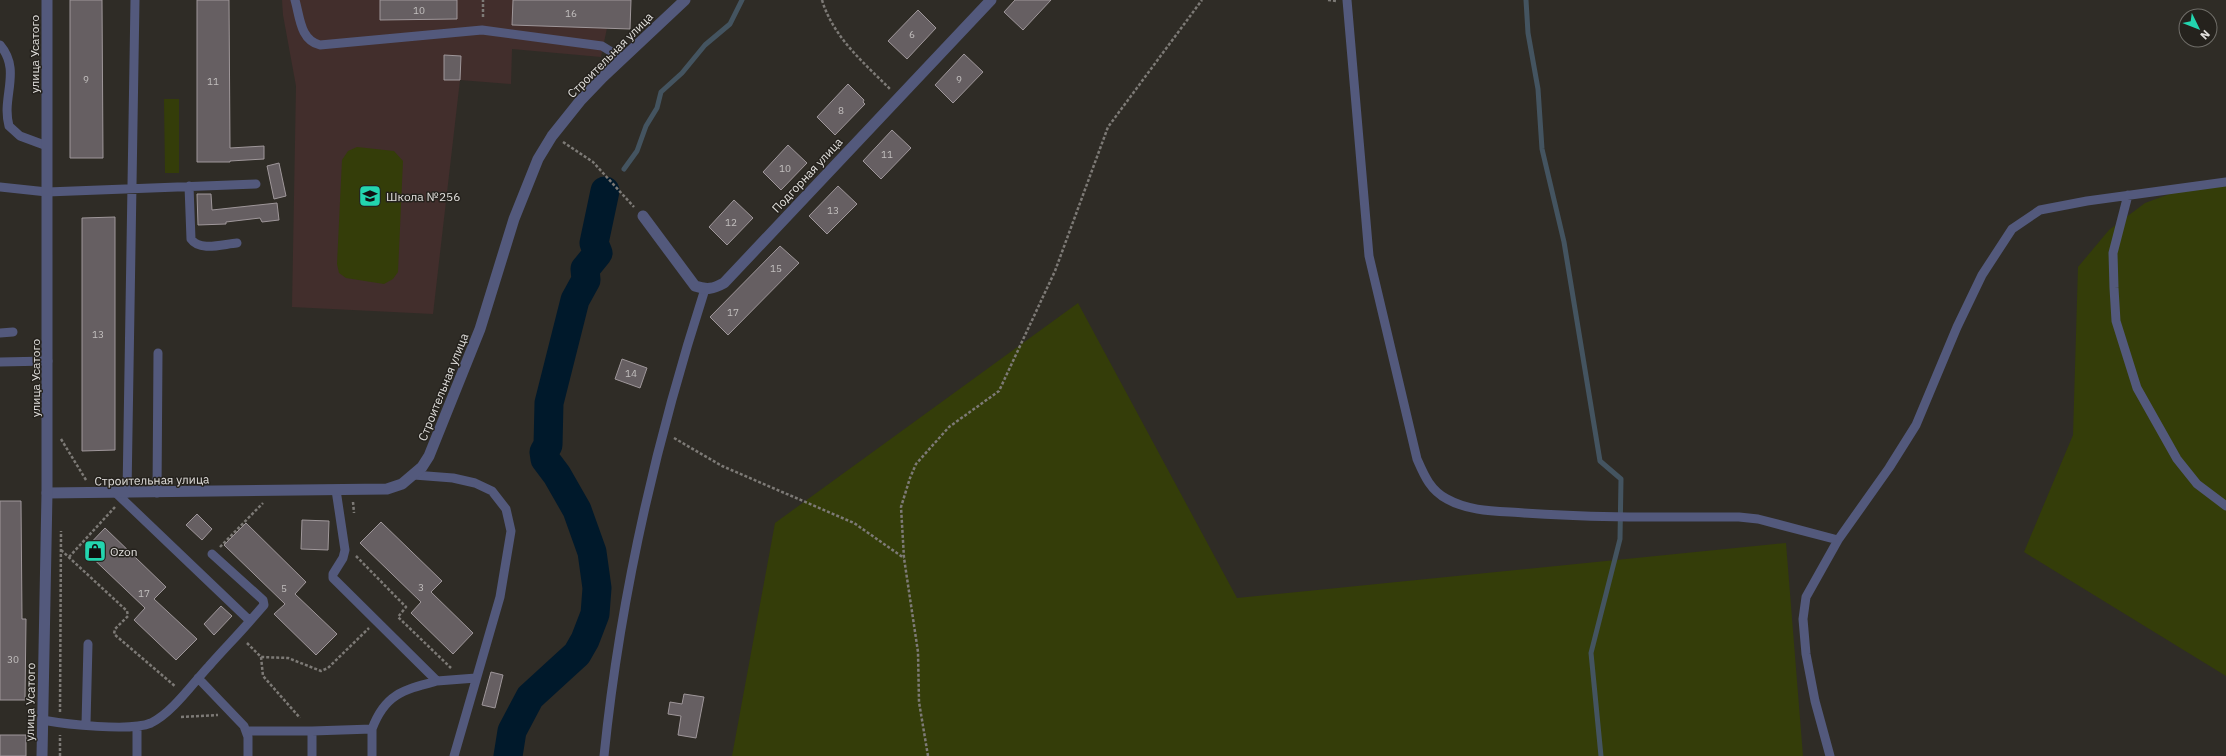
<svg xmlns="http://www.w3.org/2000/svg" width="2226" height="756" font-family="'IBM Plex Sans',sans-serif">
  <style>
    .education { fill: #422e2c }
    .green { fill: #343d09 }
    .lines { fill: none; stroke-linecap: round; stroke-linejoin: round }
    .stream { stroke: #445460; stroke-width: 5 }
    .river { stroke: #00192b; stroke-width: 29 }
    .building { fill: #665f62; stroke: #9f979a }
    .path { stroke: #7d7a76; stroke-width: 2.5; stroke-dasharray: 3 2; stroke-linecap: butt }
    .service { stroke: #53597c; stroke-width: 9 }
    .minor { stroke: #53597c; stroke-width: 11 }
    .tertiary { stroke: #53597c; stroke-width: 11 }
    .labels { text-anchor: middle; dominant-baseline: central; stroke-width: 3; stroke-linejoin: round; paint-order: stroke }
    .number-label { font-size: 10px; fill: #c2bfbe }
    .street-label { font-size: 12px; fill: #e1dfdc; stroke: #25221d }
    .poi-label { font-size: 12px; fill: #e1dfdc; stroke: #25221d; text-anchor: start }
  </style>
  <rect width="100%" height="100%" fill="#2f2c26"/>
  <path class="education" d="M282,0h349l-1,29 -23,-1 -6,29 -89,-8 -1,35 -51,-4 -27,234 -141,-7 4,-221 -13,-71z"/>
  <path class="green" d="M164,99h15v74h-14z
    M357,147l37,4 9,10 -5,111 -5,7 -9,5 -38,-6 -7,-5 -2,-9 5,-104 6,-9z
    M2226,185v491l-202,-124 49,-117 5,-168 31,-37 36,-27 38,-14z
    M1078,303l159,295 549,-55 17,213h-1071l43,-233z"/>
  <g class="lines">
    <path class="stream" d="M1526,0l2,33 10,56 4,60 22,93 36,219 21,18 -1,60 -29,114 10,103
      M624,169l13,-18 9,-25 11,-18 4,-16 21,-19 23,-28 25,-21 12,-24"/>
    <path class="river" d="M508,756l4,-25 18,-34 47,-43 8,-14 10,-26 2,-26 -5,-36 -15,-42 -20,-35 -12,-16 -1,-7 4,-7 1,-42 26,-103 11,-20 -1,-11 13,-16 -4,-10 11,-52"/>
  </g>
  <path class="building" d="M70,0h32l1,158h-33z
    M197,0h32l1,148 34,-2v13l-34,2v1h-33z
    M380,0h77v19l-77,1z
    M513,0h118l-1,29 -118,-4z
    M1015,0h36l-28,30 -19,-18z
    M918,10l18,18 -29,31 -19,-18z
    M964,54l19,18 -30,31 -18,-18z
    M444,55l17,1 -1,24h-16z
    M848,84l16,16 -1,2 2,2 -30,31 -18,-18z
    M892,130l19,18 -30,31 -18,-18z
    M788,145l19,18 -26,27 -18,-18z
    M279,163l7,33 -12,3 -7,-33z
    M838,186l19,18 -30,30 -18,-18z
    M197,194h14l1,16 65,-7 2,17 -17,2 -2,-4 -34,4v2l-28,1z
    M734,200l19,18 -26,27 -18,-18z
    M115,217v233l-33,1v-233z
    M780,246l19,17 -71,72 -18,-18z
    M622,359l25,9 -7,20 -25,-9z
    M0,501h21l1,118h4l-1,81h-25z
    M197,514l15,15 -10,11 -16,-15z
    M302,520l27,1 -1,29 -27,-1z
    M381,522l61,59 -11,11 42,41 -20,21 -42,-41 10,-11 -61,-59z
    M246,523l60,59 -11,12 42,40 -21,21 -42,-41 11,-10 -61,-59z
    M105,528l61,59 -12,12 43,40 -21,21 -42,-40 11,-12 -61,-58z
    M221,606l11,10 -18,19 -10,-11z
    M491,672l12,3 -8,33 -13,-3z
    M684,694l20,3 -8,41 -18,-3 3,-19 -13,-2 2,-12 12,2z
    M0,735h26v21h-26z"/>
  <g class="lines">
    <path class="path" d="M822,0c11,37 42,63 68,89
      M1328,0l8,1
      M483,17v-17
      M563,142l30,20 41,45
      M674,438l48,28 132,57 50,35
      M61,439l25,41
      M353,502l1,11
      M220,547l43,-44
      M61,550l66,61 1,5 -13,13 -1,5 62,53
      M356,556l50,51 -8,10 53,51
      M69,557l46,-50
      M247,643l14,14 27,1 33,13 7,-3 41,-40
      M261,657l2,19 37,42
      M60,712l1,-181
      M181,717l37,-2
      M60,756v-21
      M928,756l-9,-54 -1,-50 -14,-94 -3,-51 9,-29 6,-14 33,-37 50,-36 56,-120 53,-144 94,-127"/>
    <path class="service" d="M295,0c5,17 5,40 25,45l162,-15 120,16 21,13
      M1347,0l22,256 48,203c7,16 13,31 30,40 23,13 51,12 77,14 71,5 143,4 215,4l19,2 80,21
      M0,45c22,26 1,52 9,81l11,10 27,10
      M189,186l2,53c9,13 32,5 46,4
      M0,187l47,5 209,-8
      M2128,195l-15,58 1,35 2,33 21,67 40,71 20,25 29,22
      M0,333l13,-1
      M0,362l48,-1
      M414,475l39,3 22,5 17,8 14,18 5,22 -11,66 -46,159
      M336,490l9,60 -2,8 -10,16v4l104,103 39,-3
      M127,493l8,-493
      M157,493l1,-140
      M212,554l51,46 1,5 -14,16
      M198,678l46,48 4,11v19
      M42,720c23,4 88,12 109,3 21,-10 42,-40 58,-57 14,-16 28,-30 41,-45l-134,-128
      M86,724l2,-80
      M372,729c13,-35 31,-39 65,-48
      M247,731h65
      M137,756v-29
      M312,756v-25l60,-2v27
      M604,756c16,-158 52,-315 101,-467
      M1830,756l-15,-55 -9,-47 -3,-35 3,-22 32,-57 51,-72 27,-43 41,-98 25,-52 30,-46 28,-19 47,-9 139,-19"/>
    <path class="minor" d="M643,216l52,70c12,4 18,3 29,-3l267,-283
      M47,493l340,-4 15,-5 20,-17 7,-11 51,-127 34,-110 24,-60 14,-23 28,-35 23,-24 82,-77"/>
    <path class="tertiary" d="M42,756l5,-263v-493"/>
  </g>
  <defs>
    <g id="school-square" transform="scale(1.15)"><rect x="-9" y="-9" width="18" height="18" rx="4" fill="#23d5af" stroke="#25221d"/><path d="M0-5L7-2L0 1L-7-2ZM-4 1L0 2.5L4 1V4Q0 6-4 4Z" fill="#111"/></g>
    <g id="shop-square" transform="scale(1.15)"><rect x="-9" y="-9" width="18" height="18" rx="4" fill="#23d5af" stroke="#25221d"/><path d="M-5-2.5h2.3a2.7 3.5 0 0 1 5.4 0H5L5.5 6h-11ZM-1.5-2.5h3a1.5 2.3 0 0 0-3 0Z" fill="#111"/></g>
  </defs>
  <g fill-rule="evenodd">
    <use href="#school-square" x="370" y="196"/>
    <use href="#shop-square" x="95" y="551"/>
  </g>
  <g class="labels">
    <g class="number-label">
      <text x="419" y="10">10</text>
      <text x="571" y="13">16</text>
      <text x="912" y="34">6</text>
      <text x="86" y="79">9</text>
      <text x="959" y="79">9</text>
      <text x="213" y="81">11</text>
      <text x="841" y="110">8</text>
      <text x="887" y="154">11</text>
      <text x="785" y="168">10</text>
      <text x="833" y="210">13</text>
      <text x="731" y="222">12</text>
      <text x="776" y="268">15</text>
      <text x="733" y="312">17</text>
      <text x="98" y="334">13</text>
      <text x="631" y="373">14</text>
      <text x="421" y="587">3</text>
      <text x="284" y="588">5</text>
      <text x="144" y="593">17</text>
      <text x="13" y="659">30</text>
    </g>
    <g class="street-label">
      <text transform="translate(34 54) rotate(-90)">улица Усатого</text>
      <text transform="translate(610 55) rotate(-45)">Строительная улица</text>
      <text transform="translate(807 175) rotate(-47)">Подгорная улица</text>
      <text transform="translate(35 378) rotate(-90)">улица Усатого</text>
      <text transform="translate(443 387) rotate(-68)">Строительная улица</text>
      <text transform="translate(152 480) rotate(-1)">Строительная улица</text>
      <text transform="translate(30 702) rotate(-89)">улица Усатого</text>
    </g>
    <g class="poi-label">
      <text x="386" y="196">Школа №256</text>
      <text x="110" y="551">Ozon</text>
    </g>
  </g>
  <g transform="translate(2198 28) rotate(133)"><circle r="19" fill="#25221d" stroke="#706e69"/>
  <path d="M0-3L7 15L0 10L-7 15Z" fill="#23d5af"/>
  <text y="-6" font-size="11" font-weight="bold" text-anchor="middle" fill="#e1dfdc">N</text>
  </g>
</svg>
